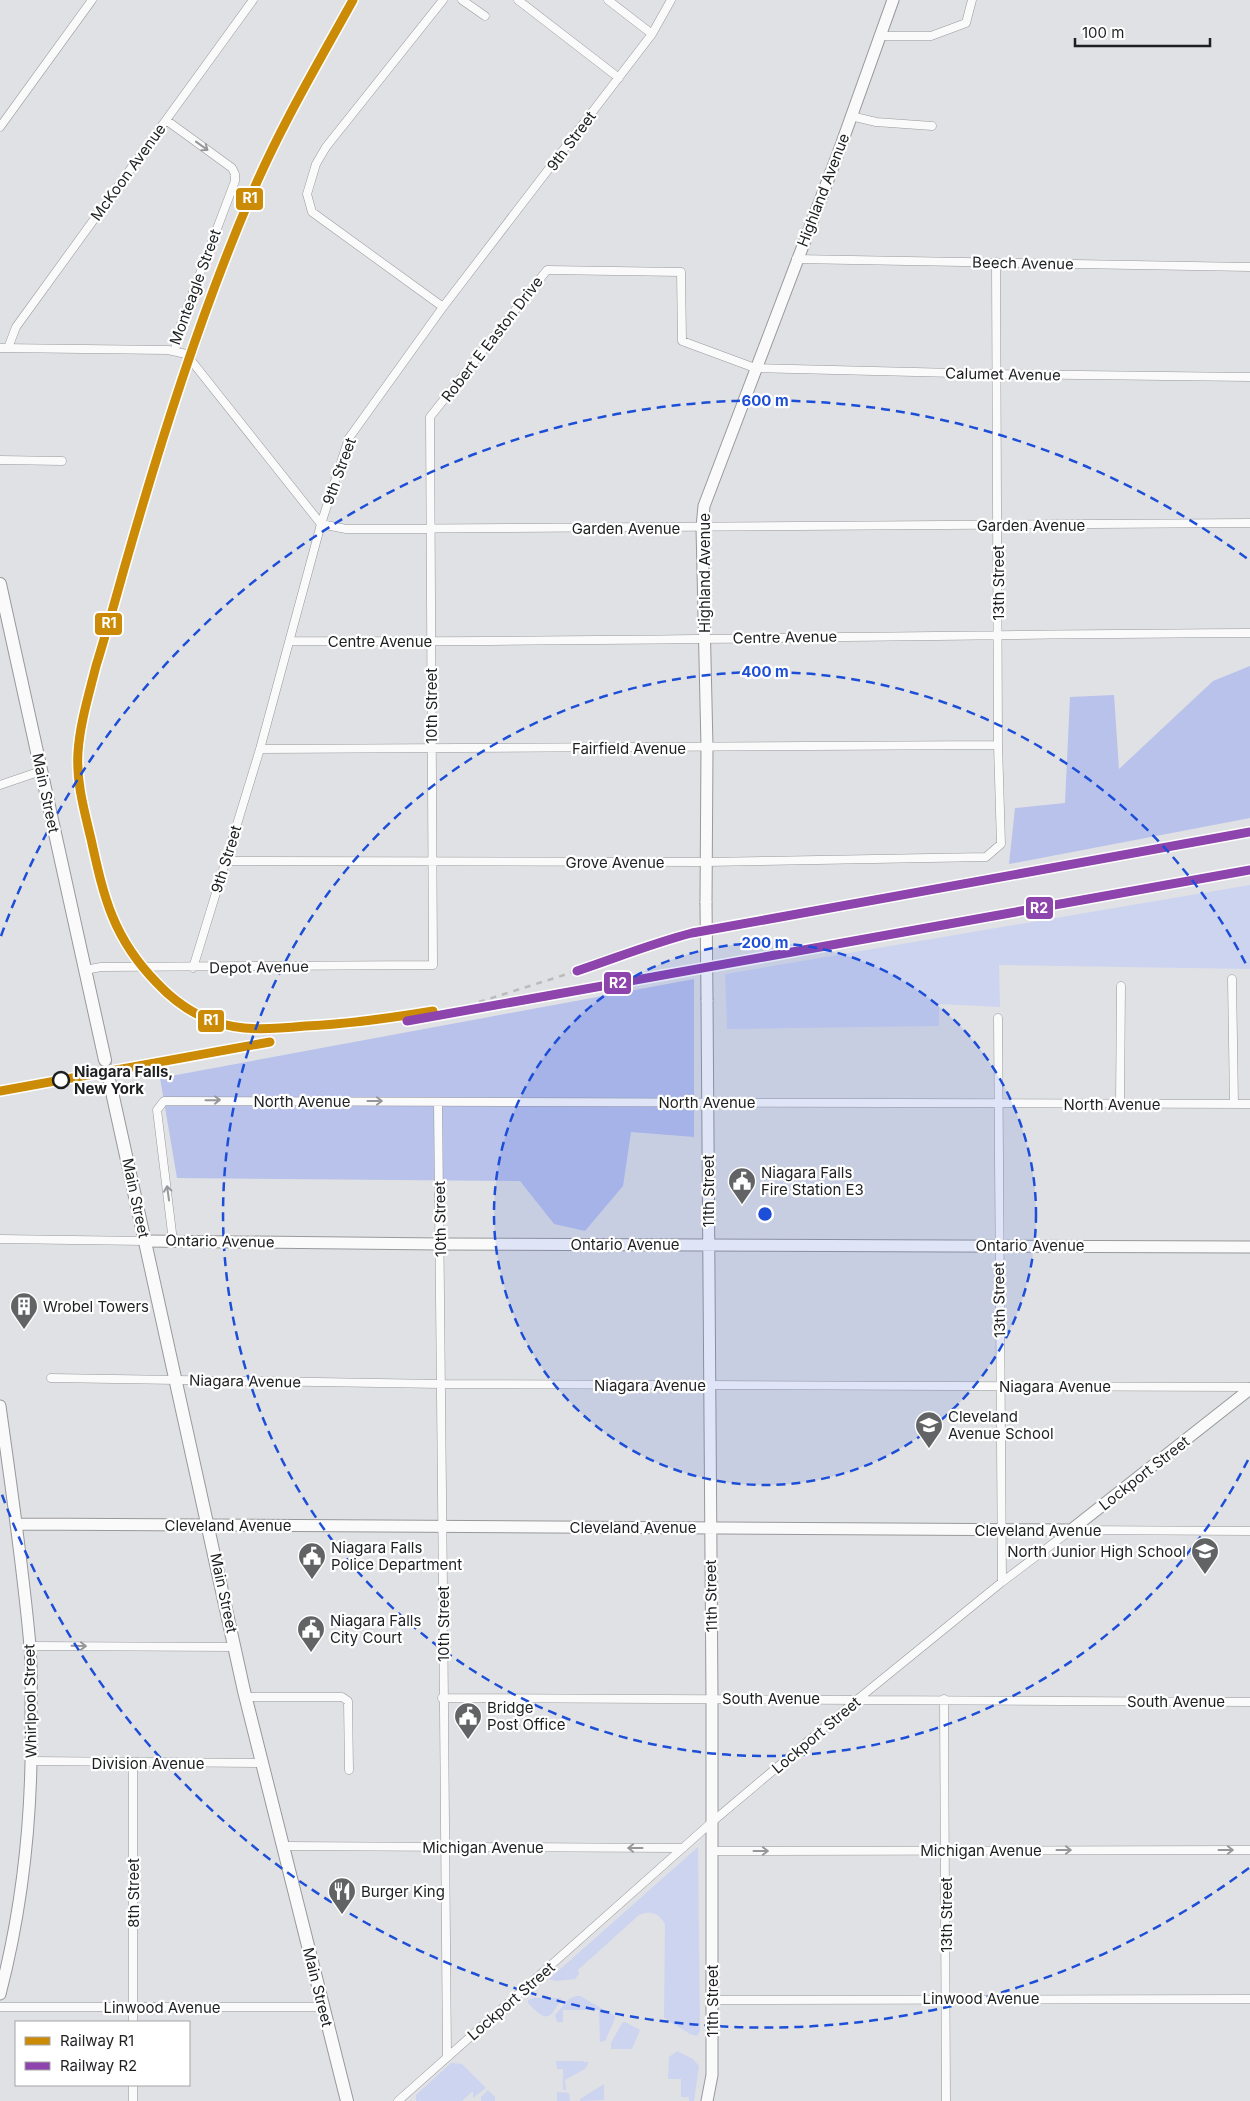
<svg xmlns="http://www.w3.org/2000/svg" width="1250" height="2101" font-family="Inter,sans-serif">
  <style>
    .green { fill: #cdd4f0 }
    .forest { fill: #b8c2eb }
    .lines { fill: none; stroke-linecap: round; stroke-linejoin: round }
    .primary-tunnel { stroke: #b9babd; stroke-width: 12; stroke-dasharray: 12 6; stroke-linecap: butt }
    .street-casing { stroke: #98999b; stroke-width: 9 }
    .secondary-casing { stroke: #98999b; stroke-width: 13 }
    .primary-casing { stroke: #98999b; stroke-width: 14 }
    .street { stroke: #fafafb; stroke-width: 8 }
    .secondary { stroke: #fafafb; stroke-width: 11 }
    .primary { stroke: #fafafb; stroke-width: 12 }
    .rail { stroke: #bbb; stroke-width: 2.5; stroke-dasharray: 6 6; stroke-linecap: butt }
    .secondary-bridge-casing { stroke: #98999b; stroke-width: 13; stroke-linecap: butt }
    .secondary-bridge { stroke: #fafafb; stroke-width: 11 }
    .rail-1-casing { stroke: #fff; stroke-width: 12 }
    .rail-2-casing { stroke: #fff; stroke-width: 12 }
    .rail-1 { stroke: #cc8b07; stroke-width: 9 }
    .rail-2 { stroke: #8e44ad; stroke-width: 9 }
    .oneway { stroke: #979799 }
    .ring { fill: none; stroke: #1d4ed8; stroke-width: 2.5; stroke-dasharray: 9 6 }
    .stop-dot { fill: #fff; stroke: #1e1f21; stroke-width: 2.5 }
    .labels { text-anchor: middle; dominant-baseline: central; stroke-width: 4.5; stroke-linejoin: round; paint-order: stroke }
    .street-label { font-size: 15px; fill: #1e1f21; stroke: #fff }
    .stop-label { font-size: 15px; font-weight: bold; fill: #1e1f21; stroke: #fff; text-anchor: start }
    .poi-label { font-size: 15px; fill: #1e1f21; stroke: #fff; text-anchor: start }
    .centre { fill: #1d4ed8; stroke: #fff; stroke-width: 2.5 }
    .ring-label { font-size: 15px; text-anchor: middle; font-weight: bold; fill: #1d4ed8; stroke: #fff; stroke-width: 4.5; stroke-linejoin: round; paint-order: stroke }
    .line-badge { stroke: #fff; stroke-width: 2 }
    .badge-label { font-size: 14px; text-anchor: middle; font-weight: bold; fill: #fff }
  </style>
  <rect width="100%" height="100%" fill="#e0e1e4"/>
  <path class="green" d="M1250,885v84l-251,-4 1,42 -61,-3v22l-212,3 -2,-55z
    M698,1847l2,184 -3,5 -7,-2 -26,-16 1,-94c-6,-11 -14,-14 -26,-9l-61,55 1,4 -4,5 -19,2 -7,-2z
    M576,1996h4l35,20 -1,5 -9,20 -5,1 -1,-32h-36v12h-6l-2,-7 14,-16z
    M533,1998h29c-13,22 -15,25 -34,5v-3z
    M625,2022l15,8 -8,19h-21v-6l11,-20z
    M677,2051l16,8 6,7 -5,35h-5v-4h-8v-18h-13l1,-22z
    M556,2061h27l1,1h5l-4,7 -20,11 1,10h-3v-21h-6z
    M451,2063l11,1 24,24 -13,10v-7l-11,10h-41l-2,-2 1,2h-4v-6z
    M604,2084v16l-24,1v-2z
    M488,2090l7,7v4h-14v-4z
    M557,2092l12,1 1,8h-13z"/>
  <path class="forest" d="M1250,666v152l-241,46 6,-56 50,-5 5,-106 44,-2 5,74 94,-88z
    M694,979v158l-63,-5 -8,54 -38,45 -31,-7 -34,-43 -343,-3 -17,-100z"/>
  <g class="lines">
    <path class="primary-tunnel" d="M105,1060l5,23"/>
    <g class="street-casing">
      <path id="street" d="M443,0l-117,147 -10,17 -9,30 5,18 131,95
        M462,0l23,16
        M518,0l101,78
        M608,0l44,34
        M880,36h51l35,-13 6,-23
        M851,116l25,6 56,4
        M166,120l66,48 3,6v7l-54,143 -6,26
        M0,127l92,-127
        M796,259l454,8
        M0,348l168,2 18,4 135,170 25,5 904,-6
        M8,348l8,-21 237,-327
        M0,460l62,1
        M290,641c320,2 640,-7 960,-8
        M260,749l738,-4
        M0,785l41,-14
        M225,861l481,1 280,-5 15,-13 -3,-99 -2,-483
        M193,968l67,-219 61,-225 28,-86 94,-131 209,-273 19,-34
        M85,970l16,-3 332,-2 -3,-548 117,-147 134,2 1,69 73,27 241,6 254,3
        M1232,979l2,125
        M998,1018l4,564
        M438,1102c4,318 6,637 9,955
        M1120,1104l1,-118
        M0,1239l145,2
        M173,1241l-16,-131 7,-9 1086,3
        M51,1378l390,6 809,3
        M30,1646l205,1
        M246,1697h96l6,4 1,69
        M442,1698l808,4
        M944,1699l2,402
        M32,1761l231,2
        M283,1846l400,2
        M713,1851l537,-1
        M712,2000l538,-1
        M0,2007h324
        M133,2022v-259
        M133,2101v-16
        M398,2101l314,-279 146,-123 144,-117 69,-52 179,1"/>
    </g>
    <g class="secondary-casing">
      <path id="secondary" d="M706,903l1,-156 -5,-220 2,-21 135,-355 54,-151
        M707,1000l5,698v377l-5,26
        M145,1241l295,3 810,3
        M0,1406c11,80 23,160 30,240 2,23 1,45 1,68 2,95 -7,188 -31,280
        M16,1524l1055,6 179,-141"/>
    </g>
    <g class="primary-casing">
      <path id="primary" d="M0,584l105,476
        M110,1083l134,608 103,410"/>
    </g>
    <use href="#street" class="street"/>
    <use href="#secondary" class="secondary"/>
    <use href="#primary" class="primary"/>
    <path class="rail" d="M353,0c-36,65 -74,129 -103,198 -51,120 -90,245 -126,371 -9,32 -18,65 -28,97 -7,28 -16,57 -18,86 -2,29 6,58 13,87 13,59 22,99 66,144 15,16 34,30 55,38 31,11 62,8 94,5 43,-2 85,-8 127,-15
      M479,1002l142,-45 40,-16 31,-8 558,-101"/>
    <g class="secondary-bridge-casing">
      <path id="secondary-bridge" d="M706,903l1,97"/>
    </g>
    <use href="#secondary-bridge" class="secondary-bridge"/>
    <g class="rail-1-casing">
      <path id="rail-1" d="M353,0c-36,65 -74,129 -103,198 -51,120 -90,245 -126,371 -9,32 -18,65 -28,97 -7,28 -16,57 -18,86 -2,29 6,58 13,87 13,59 22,99 66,144 15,16 34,30 55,38 31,11 62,8 94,5 43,-2 85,-8 127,-15
        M0,1091l270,-49"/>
    </g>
    <g class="rail-2-casing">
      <path id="rail-2" d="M577,971c39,-13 76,-28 115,-38l558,-101
        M407,1021l843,-151"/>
    </g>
    <use href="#rail-1" class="rail-1"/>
    <use href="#rail-2" class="rail-2"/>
  </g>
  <defs><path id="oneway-shaft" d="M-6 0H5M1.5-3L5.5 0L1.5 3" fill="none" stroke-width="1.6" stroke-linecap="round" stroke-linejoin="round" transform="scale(1.25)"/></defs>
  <g class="oneway">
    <use href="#oneway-shaft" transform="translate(202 146) rotate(36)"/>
    <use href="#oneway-shaft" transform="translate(213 1100) rotate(-1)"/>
    <use href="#oneway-shaft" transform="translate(375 1101)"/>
    <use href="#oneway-shaft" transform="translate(168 1193) rotate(-98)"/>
    <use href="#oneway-shaft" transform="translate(79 1646) rotate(1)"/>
    <use href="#oneway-shaft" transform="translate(635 1848) rotate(-180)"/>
    <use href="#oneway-shaft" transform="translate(1064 1850)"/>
    <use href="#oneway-shaft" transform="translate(1226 1850)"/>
    <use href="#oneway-shaft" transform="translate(761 1851)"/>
  </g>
  <circle cx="765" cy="1214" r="271" fill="#1d4ed8" fill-opacity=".12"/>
  <g class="ring">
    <circle cx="765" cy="1214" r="271"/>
    <path d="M1248 1460A542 542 0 1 1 1248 968"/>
    <path d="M1249 1868A813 813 0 0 1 1 1492M1 936A813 813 0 0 1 1249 560"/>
  </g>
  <defs>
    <g id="civic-pin" transform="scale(1.4375)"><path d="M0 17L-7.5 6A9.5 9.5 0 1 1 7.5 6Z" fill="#626365" stroke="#fff"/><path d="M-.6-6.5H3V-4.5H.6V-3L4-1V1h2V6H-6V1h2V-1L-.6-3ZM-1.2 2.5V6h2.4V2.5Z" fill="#fff"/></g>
    <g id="building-pin" transform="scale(1.4375)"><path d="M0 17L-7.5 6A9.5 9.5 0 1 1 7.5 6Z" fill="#626365" stroke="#fff"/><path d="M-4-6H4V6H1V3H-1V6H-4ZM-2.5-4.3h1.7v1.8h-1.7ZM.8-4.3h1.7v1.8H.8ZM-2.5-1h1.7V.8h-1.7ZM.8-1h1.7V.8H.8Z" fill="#fff"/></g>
    <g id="school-pin" transform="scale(1.4375)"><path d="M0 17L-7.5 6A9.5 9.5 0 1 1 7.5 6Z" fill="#626365" stroke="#fff"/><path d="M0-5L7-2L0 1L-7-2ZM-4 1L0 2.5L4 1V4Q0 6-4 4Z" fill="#fff"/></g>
    <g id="restaurant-pin" transform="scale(1.4375)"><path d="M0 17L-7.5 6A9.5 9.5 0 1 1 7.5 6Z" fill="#626365" stroke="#fff"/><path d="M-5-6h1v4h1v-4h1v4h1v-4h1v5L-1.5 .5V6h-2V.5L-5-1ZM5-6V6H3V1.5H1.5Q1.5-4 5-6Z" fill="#fff"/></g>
  </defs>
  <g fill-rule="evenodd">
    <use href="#civic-pin" x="742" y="1181"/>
    <use href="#building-pin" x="24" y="1306"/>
    <use href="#school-pin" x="929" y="1425"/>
    <use href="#school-pin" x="1205" y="1551"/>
    <use href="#civic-pin" x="312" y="1556"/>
    <use href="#civic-pin" x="311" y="1629"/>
    <use href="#civic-pin" x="468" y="1716"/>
    <use href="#restaurant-pin" x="342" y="1891"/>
  </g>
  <circle class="stop-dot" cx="61" cy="1080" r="8"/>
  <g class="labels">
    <g class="street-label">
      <text transform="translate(571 141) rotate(-53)">9th Street</text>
      <text transform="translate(128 172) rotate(-54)">McKoon Avenue</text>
      <text transform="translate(823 190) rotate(-69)">Highland Avenue</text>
      <text transform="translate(1023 263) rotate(1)">Beech Avenue</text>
      <text transform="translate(195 287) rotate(-70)">Monteagle Street</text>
      <text transform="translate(492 339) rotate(-52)">Robert E Easton Drive</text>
      <text transform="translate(1003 374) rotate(1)">Calumet Avenue</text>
      <text transform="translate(339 471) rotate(-70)">9th Street</text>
      <text x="1031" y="525">Garden Avenue</text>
      <text x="626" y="528">Garden Avenue</text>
      <text transform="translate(704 573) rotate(-90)">Highland Avenue</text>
      <text transform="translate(998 583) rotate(-90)">13th Street</text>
      <text transform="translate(785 637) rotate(-1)">Centre Avenue</text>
      <text x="380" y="641">Centre Avenue</text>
      <text transform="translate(431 706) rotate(-90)">10th Street</text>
      <text x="629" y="748">Fairfield Avenue</text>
      <text transform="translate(46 793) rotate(78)">Main Street</text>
      <text transform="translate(226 859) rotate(-73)">9th Street</text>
      <text x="615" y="862">Grove Avenue</text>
      <text transform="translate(259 967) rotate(-1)">Depot Avenue</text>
      <text x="302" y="1101">North Avenue</text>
      <text x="707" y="1102">North Avenue</text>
      <text x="1112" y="1104">North Avenue</text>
      <text transform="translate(708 1191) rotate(-90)">11th Street</text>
      <text transform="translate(136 1198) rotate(78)">Main Street</text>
      <text transform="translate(440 1219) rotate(-91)">10th Street</text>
      <text transform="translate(220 1241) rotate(1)">Ontario Avenue</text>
      <text x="625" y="1244">Ontario Avenue</text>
      <text x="1030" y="1245">Ontario Avenue</text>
      <text transform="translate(999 1300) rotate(-91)">13th Street</text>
      <text transform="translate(245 1381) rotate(1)">Niagara Avenue</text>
      <text x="650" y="1385">Niagara Avenue</text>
      <text x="1055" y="1386">Niagara Avenue</text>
      <text transform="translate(1144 1473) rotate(-38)">Lockport Street</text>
      <text x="228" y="1525">Cleveland Avenue</text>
      <text x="633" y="1527">Cleveland Avenue</text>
      <text x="1038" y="1530">Cleveland Avenue</text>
      <text transform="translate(224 1593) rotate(78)">Main Street</text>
      <text transform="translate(711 1596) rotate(-91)">11th Street</text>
      <text transform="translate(443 1624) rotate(-90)">10th Street</text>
      <text x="771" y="1698">South Avenue</text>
      <text transform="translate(30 1701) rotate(-91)">Whirlpool Street</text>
      <text x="1176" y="1701">South Avenue</text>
      <text transform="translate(816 1735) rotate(-40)">Lockport Street</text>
      <text x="148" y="1763">Division Avenue</text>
      <text x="483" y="1847">Michigan Avenue</text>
      <text x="981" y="1850">Michigan Avenue</text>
      <text transform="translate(133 1893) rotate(-90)">8th Street</text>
      <text transform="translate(946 1915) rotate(-90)">13th Street</text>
      <text transform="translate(318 1987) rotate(76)">Main Street</text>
      <text x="981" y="1998">Linwood Avenue</text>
      <text transform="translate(511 2001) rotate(-41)">Lockport Street</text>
      <text transform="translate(712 2001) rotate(-90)">11th Street</text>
      <text x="162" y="2007">Linwood Avenue</text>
    </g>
    <g class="stop-label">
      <text x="74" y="1071">Niagara Falls,<tspan x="74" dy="17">New York</tspan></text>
    </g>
    <g class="poi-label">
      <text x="761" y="1172">Niagara Falls<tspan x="761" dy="17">Fire Station E3</tspan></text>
      <text x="43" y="1306">Wrobel Towers</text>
      <text x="948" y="1416">Cleveland<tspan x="948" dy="17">Avenue School</tspan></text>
      <text x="331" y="1547">Niagara Falls<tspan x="331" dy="17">Police Department</tspan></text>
      <text x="1186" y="1551" text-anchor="end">North Junior High School</text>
      <text x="330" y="1620">Niagara Falls<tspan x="330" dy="17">City Court</tspan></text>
      <text x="487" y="1707">Bridge<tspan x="487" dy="17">Post Office</tspan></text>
      <text x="361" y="1891">Burger King</text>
    </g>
  </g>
  <circle cx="765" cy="1214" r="8" class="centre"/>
  <g class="ring-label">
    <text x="765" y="406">600 m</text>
    <text x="765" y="677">400 m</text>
    <text x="765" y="948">200 m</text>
  </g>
  <g class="line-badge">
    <rect x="235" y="187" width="29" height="24" rx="5" fill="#cc8b07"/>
    <rect x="94" y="612" width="29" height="24" rx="5" fill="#cc8b07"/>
    <rect x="1025" y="896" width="29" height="24" rx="5" fill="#8e44ad"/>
    <rect x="603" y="971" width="29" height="24" rx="5" fill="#8e44ad"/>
    <rect x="197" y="1009" width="28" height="24" rx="5" fill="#cc8b07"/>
  </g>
  <g class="badge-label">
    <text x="250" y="203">R1</text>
    <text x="109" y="628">R1</text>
    <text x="1039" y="913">R2</text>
    <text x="618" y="988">R2</text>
    <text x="211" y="1025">R1</text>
  </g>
  <rect x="15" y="2021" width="175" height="65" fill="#ffffff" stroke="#a5a5a6"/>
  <rect x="25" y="2037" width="25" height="8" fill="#cc8b07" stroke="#a5a5a6"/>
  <text x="60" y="2046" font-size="15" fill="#1e1f21">Railway R1</text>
  <rect x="25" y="2062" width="25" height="8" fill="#8e44ad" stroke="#a5a5a6"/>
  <text x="60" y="2071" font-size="15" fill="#1e1f21">Railway R2</text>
  <path d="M1075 38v8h135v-8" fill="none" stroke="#1e1f21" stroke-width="2.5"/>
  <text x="1082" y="38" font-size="15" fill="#1e1f21" stroke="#ffffff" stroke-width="4" paint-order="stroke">100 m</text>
</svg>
